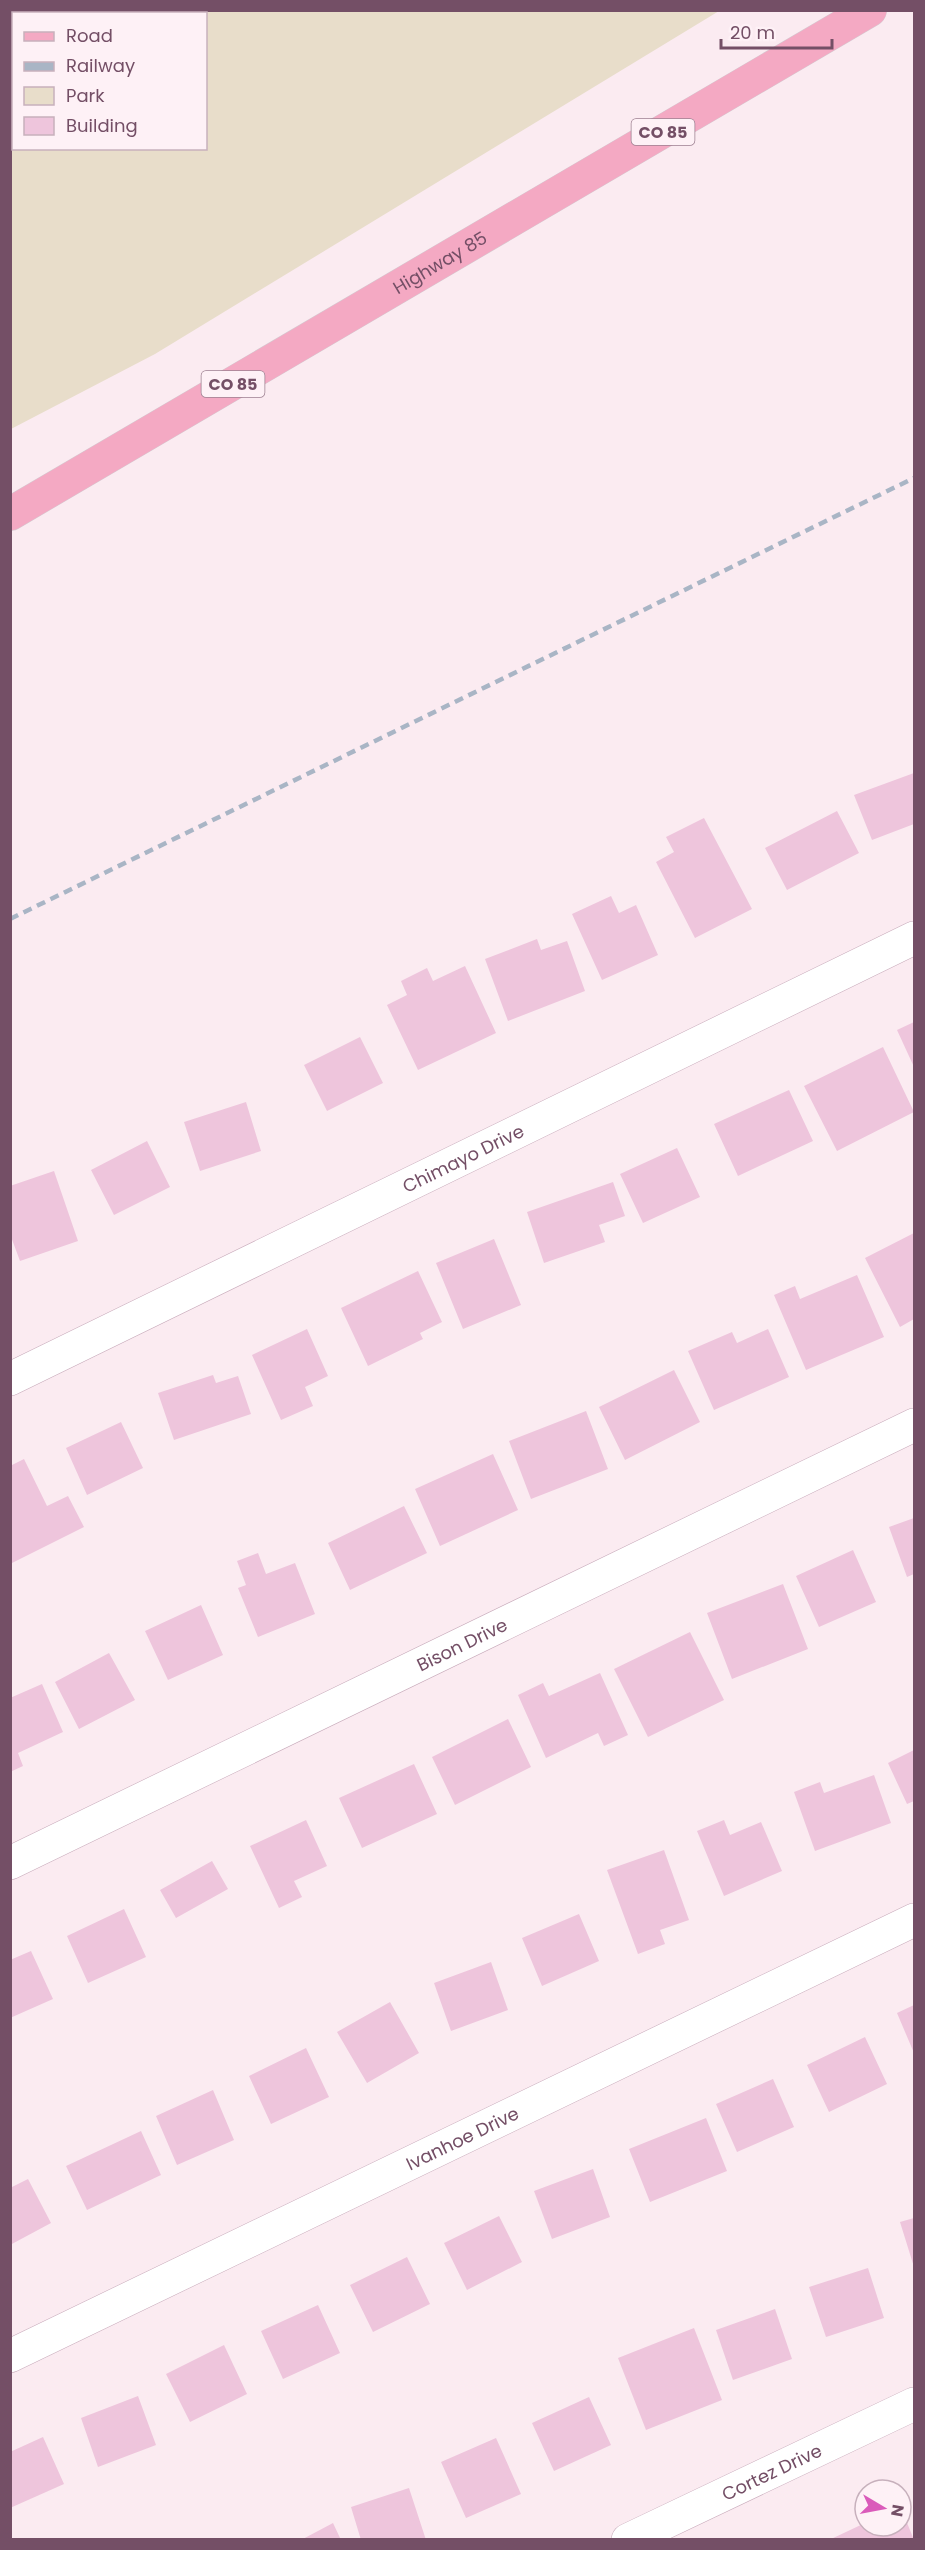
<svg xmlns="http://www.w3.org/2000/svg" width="925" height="2550" font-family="Poppins,sans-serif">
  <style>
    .green { fill: #e8ddca; fill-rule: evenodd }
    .building { fill: #eec5dc }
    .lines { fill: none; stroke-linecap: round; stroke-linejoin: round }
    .minor-casing { stroke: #c8abbb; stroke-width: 34 }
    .tertiary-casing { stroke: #c8abbb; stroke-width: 34 }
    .primary-casing { stroke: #d5cad1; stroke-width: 34 }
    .minor { stroke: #fff; stroke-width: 33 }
    .tertiary { stroke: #fff; stroke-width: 33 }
    .primary { stroke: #f4a9c3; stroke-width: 33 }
    .rail { stroke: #a9b5c5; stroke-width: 4.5; stroke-dasharray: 9 6; stroke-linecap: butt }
    .labels { text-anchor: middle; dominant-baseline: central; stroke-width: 6; stroke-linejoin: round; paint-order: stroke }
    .shield { fill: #fef1f6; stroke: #9d8091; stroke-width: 1.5 }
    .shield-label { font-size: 16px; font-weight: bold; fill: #744f66 }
    .street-label { font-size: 18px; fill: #744f66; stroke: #fef1f6 }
  </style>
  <rect width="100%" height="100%" fill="#fbebf1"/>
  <path class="green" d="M11,10h708v1l-564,343 -144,75zM14,14h192v134h-192z"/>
  <path class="building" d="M914,773v51l-42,16 -18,-45z
    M837,811l22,42 -72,37 -22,-42z
    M704,818l48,91 -57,29 -39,-76 18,-10 -8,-15z
    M611,896l8,17 17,-8 22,50 -56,25 -30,-66z
    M537,939l4,11 26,-9 18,50 -77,30 -23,-62z
    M465,966l31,67 -78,37 -31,-65 20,-10 -6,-14 26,-13 6,13z
    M914,1022v45l-17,-37z
    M360,1037l23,46 -56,28 -23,-46z
    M883,1047l31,65 -77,39 -33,-65z
    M789,1090l24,51 -75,35 -24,-52z
    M246,1102l15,49 -61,20 -16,-49z
    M147,1141l23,46 -56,28 -23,-45z
    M677,1148l23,49 -57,26 -23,-49z
    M54,1171l24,70 -58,20 -10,-27v-48z
    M613,1182l12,34 -26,9 6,17 -61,21 -17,-51z
    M914,1233v86l-14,8 -35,-69z
    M494,1239l27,66 -58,24 -27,-66z
    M418,1271l24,51 -22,11 3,6 -55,27 -27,-58z
    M857,1275l27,62 -78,33 -32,-75 21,-9 5,13z
    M307,1329l21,47 -23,11 8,19 -32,14 -29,-65z
    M768,1329l21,48 -75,33 -26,-59 44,-19 5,11z
    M674,1370l26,52 -75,38 -26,-53z
    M213,1375l3,8 22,-7 13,38 -77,26 -16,-47z
    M586,1411l22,58 -77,30 -22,-58z
    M121,1422l22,46 -56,27 -21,-47z
    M493,1454l25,56 -78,36 -25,-57z
    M24,1459l23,47 21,-10 16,31 -74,37v-98z
    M404,1506l23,47 -77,37 -22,-47z
    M914,1518v56l-7,3 -18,-50z
    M853,1550l23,52 -57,25 -23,-51z
    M258,1553l8,21 29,-11 20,51 -57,23 -20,-49 8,-3 -9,-24z
    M783,1584l25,65 -76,30 -25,-66z
    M201,1605l22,50 -55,25 -23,-49z
    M690,1632l34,68 -76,37 -34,-68z
    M109,1653l26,47 -56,29 -24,-47z
    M600,1673l28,62 -24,11 -6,-13 -52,25 -28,-63 25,-12 6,13z
    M42,1684l21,48 -45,21 5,13 -13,6v-74z
    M508,1719l23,48 -76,38 -23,-48z
    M914,1750v51l-7,3 -19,-41z
    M414,1764l23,50 -75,34 -23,-50z
    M874,1775l17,48 -76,28 -21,-59 26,-10 4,11z
    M306,1820l21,46 -33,15 8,16 -23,11 -29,-62z
    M724,1820l6,15 31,-13 21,49 -58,25 -27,-65z
    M664,1850l25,70 -29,10 5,14 -27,10 -31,-84z
    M212,1861l16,28 -52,29 -16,-28z
    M124,1909l22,48 -58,26 -21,-47z
    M579,1914l20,47 -57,25 -20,-48z
    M31,1951l22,48 -43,19v-58z
    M491,1962l17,48 -57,21 -17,-48z
    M390,2002l29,51 -52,30 -30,-51z
    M914,2005v48l-17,-40z
    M865,2037l22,47 -58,28 -22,-47z
    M306,2048l23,49 -58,27 -22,-48z
    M773,2079l21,48 -57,25 -21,-48z
    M213,2090l21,50 -57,25 -21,-49z
    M706,2118l21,53 -77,31 -21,-53z
    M141,2131l20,44 -74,35 -21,-44z
    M593,2169l17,48 -58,22 -18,-48z
    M28,2179l23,44 -41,22v-57z
    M499,2216l23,46 -55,28 -23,-47z
    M914,2218v49l-14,-45z
    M407,2257l23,47 -57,28 -23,-47z
    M868,2268l16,50 -58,19 -17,-50z
    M318,2305l22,48 -57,26 -22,-48z
    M775,2309l17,50 -59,21 -17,-50z
    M694,2328l28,72 -76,30 -28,-72z
    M224,2345l23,49 -57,28 -24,-48z
    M138,2396l18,49 -58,22 -17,-49z
    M589,2397l22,48 -57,26 -22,-48z
    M43,2437l21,47 -54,24v-56z
    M496,2438l25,56 -55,24 -25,-56z
    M409,2488l17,52h-65l-10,-33z
    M901,2508l13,32h-85l36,-17v3h36z
    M333,2523l8,17h-40z"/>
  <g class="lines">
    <g class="minor-casing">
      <g id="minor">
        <path id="s1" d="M10,1379l904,-441"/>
        <path id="s2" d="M10,1863l904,-438"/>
        <path id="s3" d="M10,2356l904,-436"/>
      </g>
    </g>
    <g class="tertiary-casing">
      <g id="tertiary">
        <path id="s4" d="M628,2540l286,-136"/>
      </g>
    </g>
    <g class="primary-casing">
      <g id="primary">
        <path id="s5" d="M10,514l860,-504"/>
      </g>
    </g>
    <use href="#minor" class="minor"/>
    <use href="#tertiary" class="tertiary"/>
    <use href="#primary" class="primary"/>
    <path class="rail" d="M10,919l904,-441"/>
  </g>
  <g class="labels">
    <g class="shield">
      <rect x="631.5" y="119" width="63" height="26" rx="4.5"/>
      <rect x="201.5" y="371" width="63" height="26" rx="4.5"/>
    </g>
    <g class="shield-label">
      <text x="663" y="132">CO 85</text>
      <text x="233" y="384">CO 85</text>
    </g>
    <g class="street-label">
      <text stroke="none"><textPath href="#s5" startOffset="498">Highway 85</textPath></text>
      <text stroke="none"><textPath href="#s1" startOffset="504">Chimayo Drive</textPath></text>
      <text stroke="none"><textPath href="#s2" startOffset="502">Bison Drive</textPath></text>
      <text stroke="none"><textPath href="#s3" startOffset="502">Ivanhoe Drive</textPath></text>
      <text stroke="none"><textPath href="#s4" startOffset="159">Cortez Drive</textPath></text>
    </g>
  </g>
  <rect width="925" height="2550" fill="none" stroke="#744f66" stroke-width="24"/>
  <rect x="12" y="12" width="195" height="138" fill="#fef1f6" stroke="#c7b0bc" stroke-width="1.5"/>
  <rect x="24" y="32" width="30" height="9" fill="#f4a9c3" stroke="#c7b0bc" stroke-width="1.5"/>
  <text x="66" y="42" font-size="18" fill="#744f66">Road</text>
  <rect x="24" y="62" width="30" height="9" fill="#a9b5c5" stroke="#c7b0bc" stroke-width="1.5"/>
  <text x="66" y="72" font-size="18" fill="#744f66">Railway</text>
  <rect x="24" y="87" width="30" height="18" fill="#e8ddca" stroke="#c7b0bc" stroke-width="1.5"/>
  <text x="66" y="102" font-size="18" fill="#744f66">Park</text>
  <rect x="24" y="117" width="30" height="18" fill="#eec5dc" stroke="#c7b0bc" stroke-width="1.5"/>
  <text x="66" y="132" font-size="18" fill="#744f66">Building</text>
  <g transform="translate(883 2508) rotate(100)"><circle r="28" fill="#fef1f6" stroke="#c7b0bc" stroke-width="1.5"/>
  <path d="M0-4.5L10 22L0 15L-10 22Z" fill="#da5bba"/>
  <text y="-9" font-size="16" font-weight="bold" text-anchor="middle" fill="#744f66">N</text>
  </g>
  <path d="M721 39v9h111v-9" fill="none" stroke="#744f66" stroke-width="3"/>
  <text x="730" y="39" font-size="18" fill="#744f66" stroke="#fef1f6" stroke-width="4.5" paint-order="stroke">20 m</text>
</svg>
